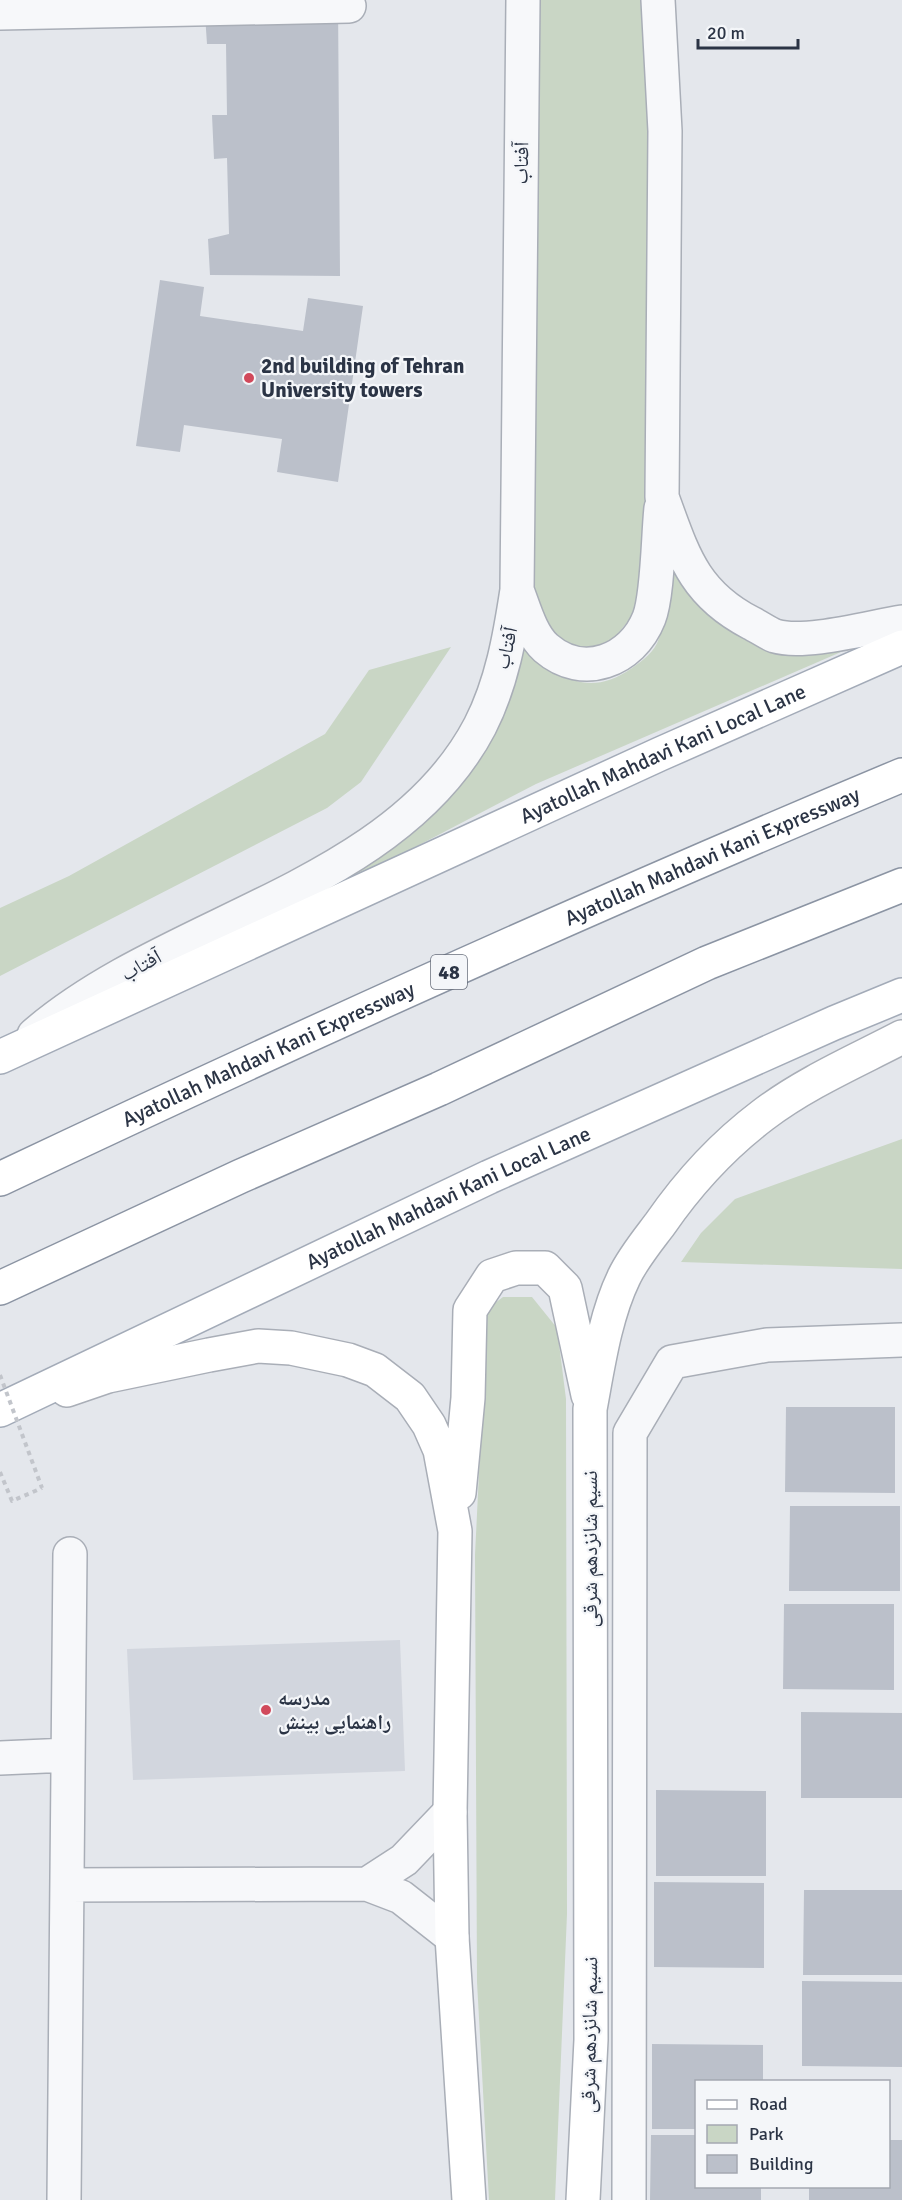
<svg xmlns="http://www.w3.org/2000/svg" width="902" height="2200" font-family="Signika,'Noto Naskh Arabic',sans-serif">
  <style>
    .built { fill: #d2d6de }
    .green { fill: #c9d6c5 }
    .building { fill: #bbc0ca }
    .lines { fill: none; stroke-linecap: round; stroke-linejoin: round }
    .minor-casing { stroke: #a9aeb7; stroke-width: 36 }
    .tertiary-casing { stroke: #a9aeb7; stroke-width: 36 }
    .secondary-casing { stroke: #a9aeb7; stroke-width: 36 }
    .primary-casing { stroke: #a3abb8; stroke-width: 36 }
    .trunk-casing { stroke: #8b94a3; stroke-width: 36 }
    .path { stroke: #c2c5cb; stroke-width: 4; stroke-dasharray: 4.5 4.5; stroke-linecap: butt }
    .minor { stroke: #f7f8fa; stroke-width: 33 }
    .tertiary { stroke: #f7f8fa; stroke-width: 33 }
    .secondary { stroke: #fff; stroke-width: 33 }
    .primary { stroke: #fff; stroke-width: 33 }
    .trunk { stroke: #fff; stroke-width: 33 }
    .path-bridge { stroke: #c2c5cb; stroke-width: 4; stroke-dasharray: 4.5 4.5; stroke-linecap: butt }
    .poi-dot { fill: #d1495b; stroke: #f4f6f9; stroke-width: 2 }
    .labels { text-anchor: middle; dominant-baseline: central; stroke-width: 4.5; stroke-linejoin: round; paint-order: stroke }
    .shield { fill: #f4f6f9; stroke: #676e7b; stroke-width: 1.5 }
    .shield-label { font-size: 20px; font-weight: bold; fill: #2b3445 }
    .street-label { font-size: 21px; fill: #2b3445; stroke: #f4f6f9 }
    .poi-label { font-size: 21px; font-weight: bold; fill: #2b3445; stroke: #f4f6f9; text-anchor: start }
  </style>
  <rect width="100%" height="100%" fill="#e4e7ec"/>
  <path class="built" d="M400,1640l5,131 -272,9 -6,-131z"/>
  <path class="green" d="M533,0h108l7,67 2,120 -3,319 -10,104 -25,31 -21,8 -14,-1 -24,-11 -19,-43 -3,-19z
    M664,529l63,98 167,2 -358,155 -159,83 -114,54c75,-45 167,-84 214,-160 22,-35 34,-75 47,-114 35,30 64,52 108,21 11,-8 23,-16 27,-30 11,-30 5,-77 5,-109z
    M451,647l-90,135 -34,26 -327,168v-68l69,-32 256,-142 44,-64z
    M902,1139v130l-221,-7 20,-29 34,-34z
    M503,1297h29l25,31 9,71 1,515 -12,286h-66l-12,-218 -2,-427 12,-246z"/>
  <path class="building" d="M204,0h134l2,276 -130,-1 -2,-36 21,-5 -2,-76 -13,1 -2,-44h15l-1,-71h-19z
    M160,280l44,7 -4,29 103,15 5,-33 55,8 -25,176 -61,-10 5,-33 -98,-14 -4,27 -44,-6z
    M786,1407h109v86l-110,-1z
    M790,1506h110v85h-111z
    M784,1604h110v86l-111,-1z
    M801,1712l101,1v85h-101z
    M656,1790l110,1v85h-110z
    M654,1882l110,1v85l-110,-1z
    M804,1890h98v85h-99z
    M802,1981l100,1v85l-100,-1z
    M652,2044l111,1v37h-67v47h-44z
    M651,2135h45v51h65v14h-111z
    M888,2140h14v60h-93v-14h79z"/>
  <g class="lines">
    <g class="minor-casing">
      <path id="minor" d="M0,13l349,-7
        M0,1758l68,-3
        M367,1884l37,-24 46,-48
        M67,1885l300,-1 34,13 51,40
        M64,2200l6,-646
        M629,2200l1,-767 42,-71 95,-17 135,-5"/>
    </g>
    <g class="tertiary-casing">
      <path id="tertiary" d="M658,0l7,131 -3,366c21,57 31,96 89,126 8,4 16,10 24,13 30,9 95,-9 127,-14
        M517,590c7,18 14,45 29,58 37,32 86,13 103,-30 9,-23 9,-83 12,-110
        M34,1035c132,-115 361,-146 446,-309 22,-43 30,-90 37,-136l6,-590"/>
    </g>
    <g class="secondary-casing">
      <path id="secondary" d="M67,1390l41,-14 101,-21 49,-9 33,2 57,12 27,10 35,27 19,28 11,25 15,81 -5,281 2,125 17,263
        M459,1493l9,-95 2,-88 22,-34 24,-8h29l20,20 23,107
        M583,2200l8,-160 -1,-631c8,-43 15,-93 34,-132 9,-19 24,-37 36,-53 29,-42 62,-78 103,-109 42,-32 93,-54 139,-78"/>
    </g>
    <g class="primary-casing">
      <g id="primary">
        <path id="s1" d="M0,1057l660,-303 242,-107"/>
        <path id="s2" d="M0,1410l489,-233 345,-154 68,-28"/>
      </g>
    </g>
    <g class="trunk-casing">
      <g id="trunk">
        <path id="s3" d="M0,1179c298,-141 598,-277 902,-404"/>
        <path d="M0,1288l241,-112 198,-87 268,-126 195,-78"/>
      </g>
    </g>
    <path class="path" d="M0,1472l12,29 30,-13"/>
    <use href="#minor" class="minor"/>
    <use href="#tertiary" class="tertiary"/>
    <use href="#secondary" class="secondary"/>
    <use href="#primary" class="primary"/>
    <use href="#trunk" class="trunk"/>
    <path class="path-bridge" d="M0,1375l42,113"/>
  </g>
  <g class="poi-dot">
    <circle cx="249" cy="378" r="6"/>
    <circle cx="266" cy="1710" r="6"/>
  </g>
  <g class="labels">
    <rect class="shield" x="431" y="955" width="36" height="34" rx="4.5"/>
    <g class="shield-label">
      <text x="449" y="972">48</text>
    </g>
    <g class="street-label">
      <text transform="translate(521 163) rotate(-89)">آفتاب</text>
      <text transform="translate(506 648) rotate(-77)">آفتاب</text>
      <text stroke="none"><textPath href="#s1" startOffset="729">Ayatollah Mahdavi Kani Local Lane</textPath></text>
      <text stroke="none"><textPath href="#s3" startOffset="782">Ayatollah Mahdavi Kani Expressway</textPath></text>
      <text transform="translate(141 965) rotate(-29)">آفتاب</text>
      <text stroke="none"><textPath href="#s3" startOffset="296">Ayatollah Mahdavi Kani Expressway</textPath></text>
      <text stroke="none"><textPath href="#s2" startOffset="496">Ayatollah Mahdavi Kani Local Lane</textPath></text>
      <text transform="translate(590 1549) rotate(-90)">نسیم شانزدهم شرقی</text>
      <text transform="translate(589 2035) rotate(-89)">نسیم شانزدهم شرقی</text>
    </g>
    <g class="poi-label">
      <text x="261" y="366">2nd building of Tehran<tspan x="261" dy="24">University towers</tspan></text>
      <text x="278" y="1698">مدرسه<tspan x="278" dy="24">راهنمایی بینش</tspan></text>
    </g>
  </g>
  <rect x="695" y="2080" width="195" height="108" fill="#f4f6f9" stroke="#a4a8b1" stroke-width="1.5"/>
  <rect x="707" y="2100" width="30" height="9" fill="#ffffff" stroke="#a4a8b1" stroke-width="1.5"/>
  <text x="749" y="2110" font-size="18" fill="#2b3445">Road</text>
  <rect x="707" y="2125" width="30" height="18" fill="#c9d6c5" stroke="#a4a8b1" stroke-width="1.5"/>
  <text x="749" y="2140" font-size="18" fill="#2b3445">Park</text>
  <rect x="707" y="2155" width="30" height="18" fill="#bbc0ca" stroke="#a4a8b1" stroke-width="1.5"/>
  <text x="749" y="2170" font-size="18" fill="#2b3445">Building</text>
  <path d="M698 39v9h100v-9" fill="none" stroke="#2b3445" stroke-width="3"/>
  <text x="707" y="39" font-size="18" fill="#2b3445" stroke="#f4f6f9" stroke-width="4.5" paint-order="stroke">20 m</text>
</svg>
